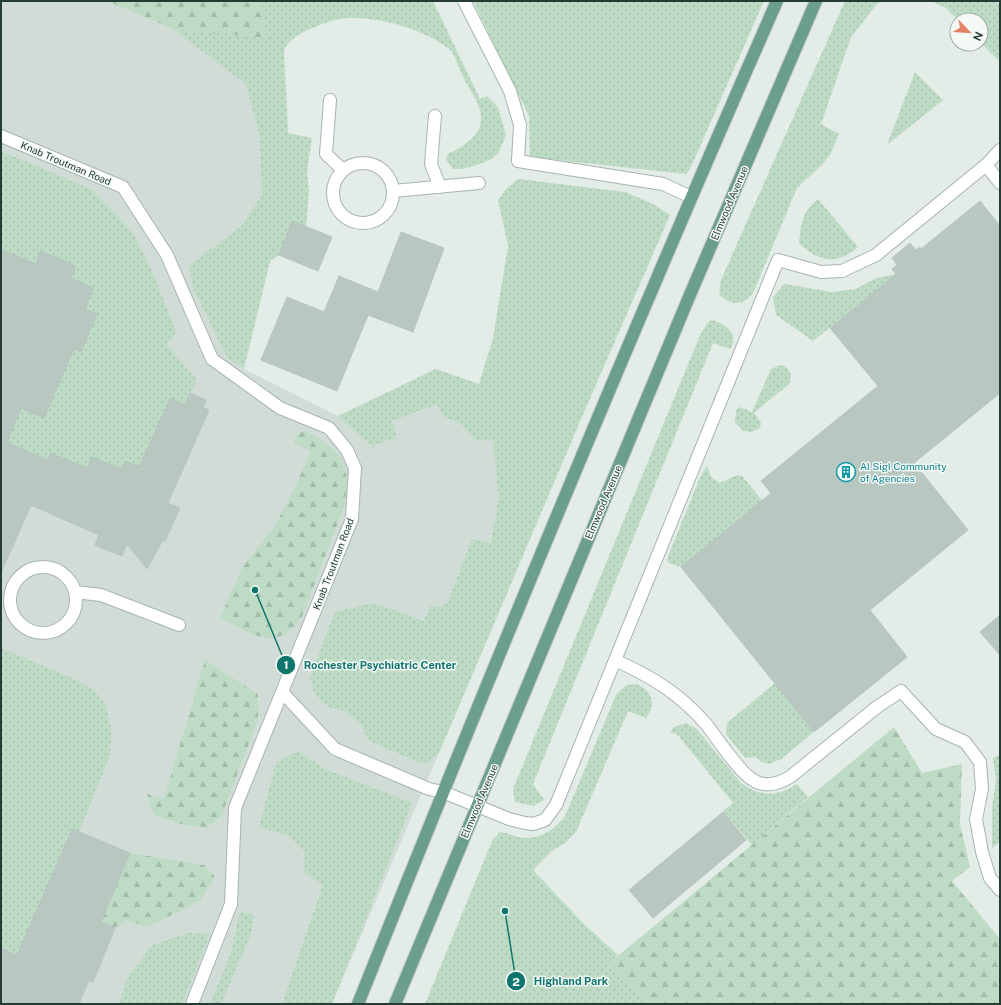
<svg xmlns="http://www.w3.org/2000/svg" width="1001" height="1005" font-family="'Public Sans',sans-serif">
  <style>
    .built { fill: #d2dcd7 }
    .green { fill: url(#green-dots) }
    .forest { fill: url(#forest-firs) }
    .building { fill: #b9c7c1; stroke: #b6c5bf }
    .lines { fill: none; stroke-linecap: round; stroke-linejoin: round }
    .minor-casing { stroke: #a7b4af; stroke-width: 14 }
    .major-casing { stroke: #c2c8c6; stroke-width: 14 }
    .minor { stroke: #fff; stroke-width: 12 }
    .major { stroke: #6c9e8f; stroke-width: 12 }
    .labels { text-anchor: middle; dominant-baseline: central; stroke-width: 3; stroke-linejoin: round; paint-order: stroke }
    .street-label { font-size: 10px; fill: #243c35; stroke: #f4f9f6 }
    .culture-label { font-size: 10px; fill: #0d838f; stroke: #f4f9f6; text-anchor: start }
    .leader { fill: none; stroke: #0f766e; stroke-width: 1.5 }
    .callout-dot { fill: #0f766e; stroke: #f4f9f6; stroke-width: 1.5 }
    .mark-label { font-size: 12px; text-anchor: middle; font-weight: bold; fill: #fff }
    .callout-label { font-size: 11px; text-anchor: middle; font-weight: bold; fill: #0f766e; stroke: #f4f9f6; stroke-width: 3; stroke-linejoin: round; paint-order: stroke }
  </style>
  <defs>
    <pattern id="green-dots" width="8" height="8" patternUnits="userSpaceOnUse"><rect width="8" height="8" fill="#bedbc5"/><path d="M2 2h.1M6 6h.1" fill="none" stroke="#a3bdaa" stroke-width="1.8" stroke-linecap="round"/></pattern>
    <pattern id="forest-firs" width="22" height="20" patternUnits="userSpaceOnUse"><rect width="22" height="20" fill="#bedbc5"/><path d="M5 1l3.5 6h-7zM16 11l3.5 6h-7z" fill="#a3bdaa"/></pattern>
  </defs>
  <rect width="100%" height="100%" fill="#e4ece8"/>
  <path class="built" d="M1,1h259l19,97 -9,163 -26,108 94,47 98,-47 142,57 -246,578h-331z"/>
  <path class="green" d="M260,1h173l47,98 7,-3 11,11 8,28 -7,17 -7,7 -15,6 -15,4h-9l-7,-9 2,-6c19,-9 40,-23 31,-47 -4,-11 -11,-20 -16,-30 -4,-8 -8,-24 -15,-29 -26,-19 -66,-31 -98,-30 -12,0 -24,4 -35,9 -13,5 -23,10 -31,22l4,84 24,5 -5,33 2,20 -3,36 -14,-5 -13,33 -9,6 -26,107 -16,-9 -35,-72 -4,-21 53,-40 20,-31 -2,-59 -14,-52 -73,-55 94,9z
    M473,1h291l-74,168 -4,5 -156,-17 -1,-41z
    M845,1h43l-10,2 -27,34 -30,87 18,10 -8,19 -8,11 -26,24 -44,105c-12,14 -20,12 -34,2l2,-15z
    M931,1h65l4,4v57l-19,-19v-23h-23l-12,-12z
    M915,72l28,28 -56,45z
    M1,151l92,39 40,43 21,43 22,56 -10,12 31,36 -12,25 -16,-7 -30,69 -17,2 -30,-12 -5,11 -36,-15 -3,7 -24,-10 -4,7 -17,-8 18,-41 23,9 30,-68 11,-40 9,-21 -23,-10 5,-12 -35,-15 -5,13 -35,-15z
    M518,179l107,13 28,12 17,11 -92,211 -139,327 -11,9 -8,1 -52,-23 -7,-16 -18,-14 -12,-2 -9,-6 -8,-10 -4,-15 25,-65 38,-9 51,18 6,-15 10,1 8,-5 24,-63 19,4 8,-44 -6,-59 -16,1 -16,-17 -18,-8 -6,-12 -45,17 4,14 -2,3 -22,8 -34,-30 98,-47 43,15 14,-46 15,-92 -10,-46 8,-11z
    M818,199l40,48c-22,19 -39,15 -59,-4 2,-20 3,-31 19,-44z
    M896,274l-83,67 -37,-26 -3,-18 11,-13 48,8 24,-3 18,-10z
    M710,320c14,2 31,14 20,29l-17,-6 -180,441 11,16 -11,6 -18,-4 -2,-13 188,-456z
    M780,365c10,2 13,10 9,19l-35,29 7,10 -1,5 -8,4 -9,-1 -8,-9 1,-12 4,-3 12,5 19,-43z
    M707,466l4,11 9,6 17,-8 5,1 20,24 -81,67 -13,-4 -1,-4 34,-84z
    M1,648l73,31 20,11 12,15 5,23 -1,27 -31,77 -8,-3 -54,126 -16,-7z
    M775,683l39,49 -33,27 -12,5 -7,-2 -6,-5 -11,1 -19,-24 1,-11z
    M637,684c15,8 20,19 9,34l-18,-7 -52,121 -11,11 -13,8 -19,19 52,55 33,30 -11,10 42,39h-224l67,-163 8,-9c7,1 12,3 18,5 21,4 35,-6 47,-21l51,-121 10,-10z
    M686,723l10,5 45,55c19,14 36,14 56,1l11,13 -56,48 -29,-34 10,-8 -56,-69 -7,-2 4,-5z
    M298,751l27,18 87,34 -80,201h-50l41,-119 -19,-13v-21l-16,-16 -29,-8 17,-64z
    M1000,755v87l-8,6v-41l4,-26 -3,-23z
    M240,912l14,3 -3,19 -30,70h-11l20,-49z
    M188,933l22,1 -28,70h-63l9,-28 25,-31z"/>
  <path class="forest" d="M107,1h153l7,37 -94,-9z
    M304,431c11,4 34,19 39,30 6,13 3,29 2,43l-43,113c-26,37 -50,17 -82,1l23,-52 31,-38 22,-43 15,-34 -16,-7 -1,-4 3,-6z
    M205,660l53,34v26l-37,97 -14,10 -23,-2 -30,-10 -7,-21 17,5z
    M894,727l28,46 40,-9 -2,60 10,43 -18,14 48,58v65h-351l-42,-39z
    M130,853l74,12 11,12 -15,24 -53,26 -21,-7 -11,8 -14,-6z"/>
  <path class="building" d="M980,201l20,25v167l-86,70 54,67 -98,80 37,47 -93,75 -133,-165 90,-74 -10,-12 117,-95 -48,-58 66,-54 -4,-5 5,-4 -5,-7 18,-15 6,7 4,-3 1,2z
    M292,221l40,16 -14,34 -39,-16z
    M401,232l43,16 -31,84 -45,-17 -31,76 -76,-31 26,-63 37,15 15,-36 39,16z
    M1,249l35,15 5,-13 35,15 -5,12 23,10 -9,21 12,5 -16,38 -7,-3 -30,69 -23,-10 -14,35 41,17 3,-7 36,15 5,-11 30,12 3,-8 14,6 31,-69 15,7 5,-12 16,7 -3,7 6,3 -41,93 12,5 -15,33 -2,-1 -16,29 -20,-25 -5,12 -27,-11 4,-10 -68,-30 -30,68z
    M1000,615v40l-20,-23z
    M723,812l23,28 -93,78 -24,-28z
    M72,829l58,24 -29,69 14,6 -22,54 -4,-2 -10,24h-78v-56l16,7z"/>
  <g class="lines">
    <g class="minor-casing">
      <path id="minor" d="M464,1l46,90 10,34 -2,36 145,23 28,13
        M330,100l-4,54 17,16
        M435,116l-4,48 9,23
        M1,136l122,51 44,68 45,104 68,49 49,20 18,22 8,18 -3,51 -117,289 -4,96 -39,100
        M333 193a30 30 0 1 1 60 0a30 30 0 1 1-60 0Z
        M986,165l14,18
        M393,191l86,-8
        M10 600a33 33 0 1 1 66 0a33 33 0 1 1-66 0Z
        M75,592l26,3 78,30
        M615,660c37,17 64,33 91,64 11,14 33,48 47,56 12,8 25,4 37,-3l87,-70 24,-16 35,38 29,13 15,20 2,27 -6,30 6,33 8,26 10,12
        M282,692l53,57 94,40 14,3 66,27 16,4 8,1 12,-4 11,-15 222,-545 43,12 21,-1 34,-16 110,-90 14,-15"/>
    </g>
    <g class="major-casing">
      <path id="major" d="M358,1004c134,-336 273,-671 419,-1003
        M395,1004l294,-707 127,-296"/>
    </g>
    <use href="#minor" class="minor"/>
    <use href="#major" class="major"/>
  </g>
  <defs>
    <g id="building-ring" transform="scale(1)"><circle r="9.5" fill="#f4f9f6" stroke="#0f9aa8" stroke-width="1.5"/><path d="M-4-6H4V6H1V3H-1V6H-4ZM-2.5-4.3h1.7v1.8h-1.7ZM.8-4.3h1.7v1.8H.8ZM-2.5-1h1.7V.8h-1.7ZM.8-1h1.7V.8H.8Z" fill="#0f9aa8"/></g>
  </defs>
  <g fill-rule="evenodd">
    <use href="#building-ring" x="846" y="472"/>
  </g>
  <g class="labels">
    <g class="street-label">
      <text transform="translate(66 163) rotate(23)">Knab Troutman Road</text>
      <text transform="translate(729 203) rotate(-67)">Elmwood Avenue</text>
      <text transform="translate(603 502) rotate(-67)">Elmwood Avenue</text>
      <text transform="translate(333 564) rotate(-69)">Knab Troutman Road</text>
      <text transform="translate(479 801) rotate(-67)">Elmwood Avenue</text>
    </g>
    <g class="culture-label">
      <text x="860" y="466">Al Sigl Community<tspan x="860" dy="12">of Agencies</tspan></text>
    </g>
  </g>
  <path class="leader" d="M255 590L286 665M505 911L516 981"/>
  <g class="callout-dot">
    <circle cx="255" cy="590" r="4"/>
    <circle cx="505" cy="911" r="4"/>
    <circle cx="286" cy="665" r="10"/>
    <circle cx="516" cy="981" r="10"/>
  </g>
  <g class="mark-label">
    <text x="286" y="669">1</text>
    <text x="516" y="986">2</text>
  </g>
  <g class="callout-label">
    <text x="380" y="669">Rochester Psychiatric Center</text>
    <text x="571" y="985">Highland Park</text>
  </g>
  <rect width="1001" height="1005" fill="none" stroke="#243c35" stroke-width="4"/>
  <g transform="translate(969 32) rotate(115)"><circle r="19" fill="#f4f9f6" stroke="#a1ada9"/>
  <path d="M0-3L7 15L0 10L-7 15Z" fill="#e78166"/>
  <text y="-6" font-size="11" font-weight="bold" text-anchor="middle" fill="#243c35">N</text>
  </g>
</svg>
